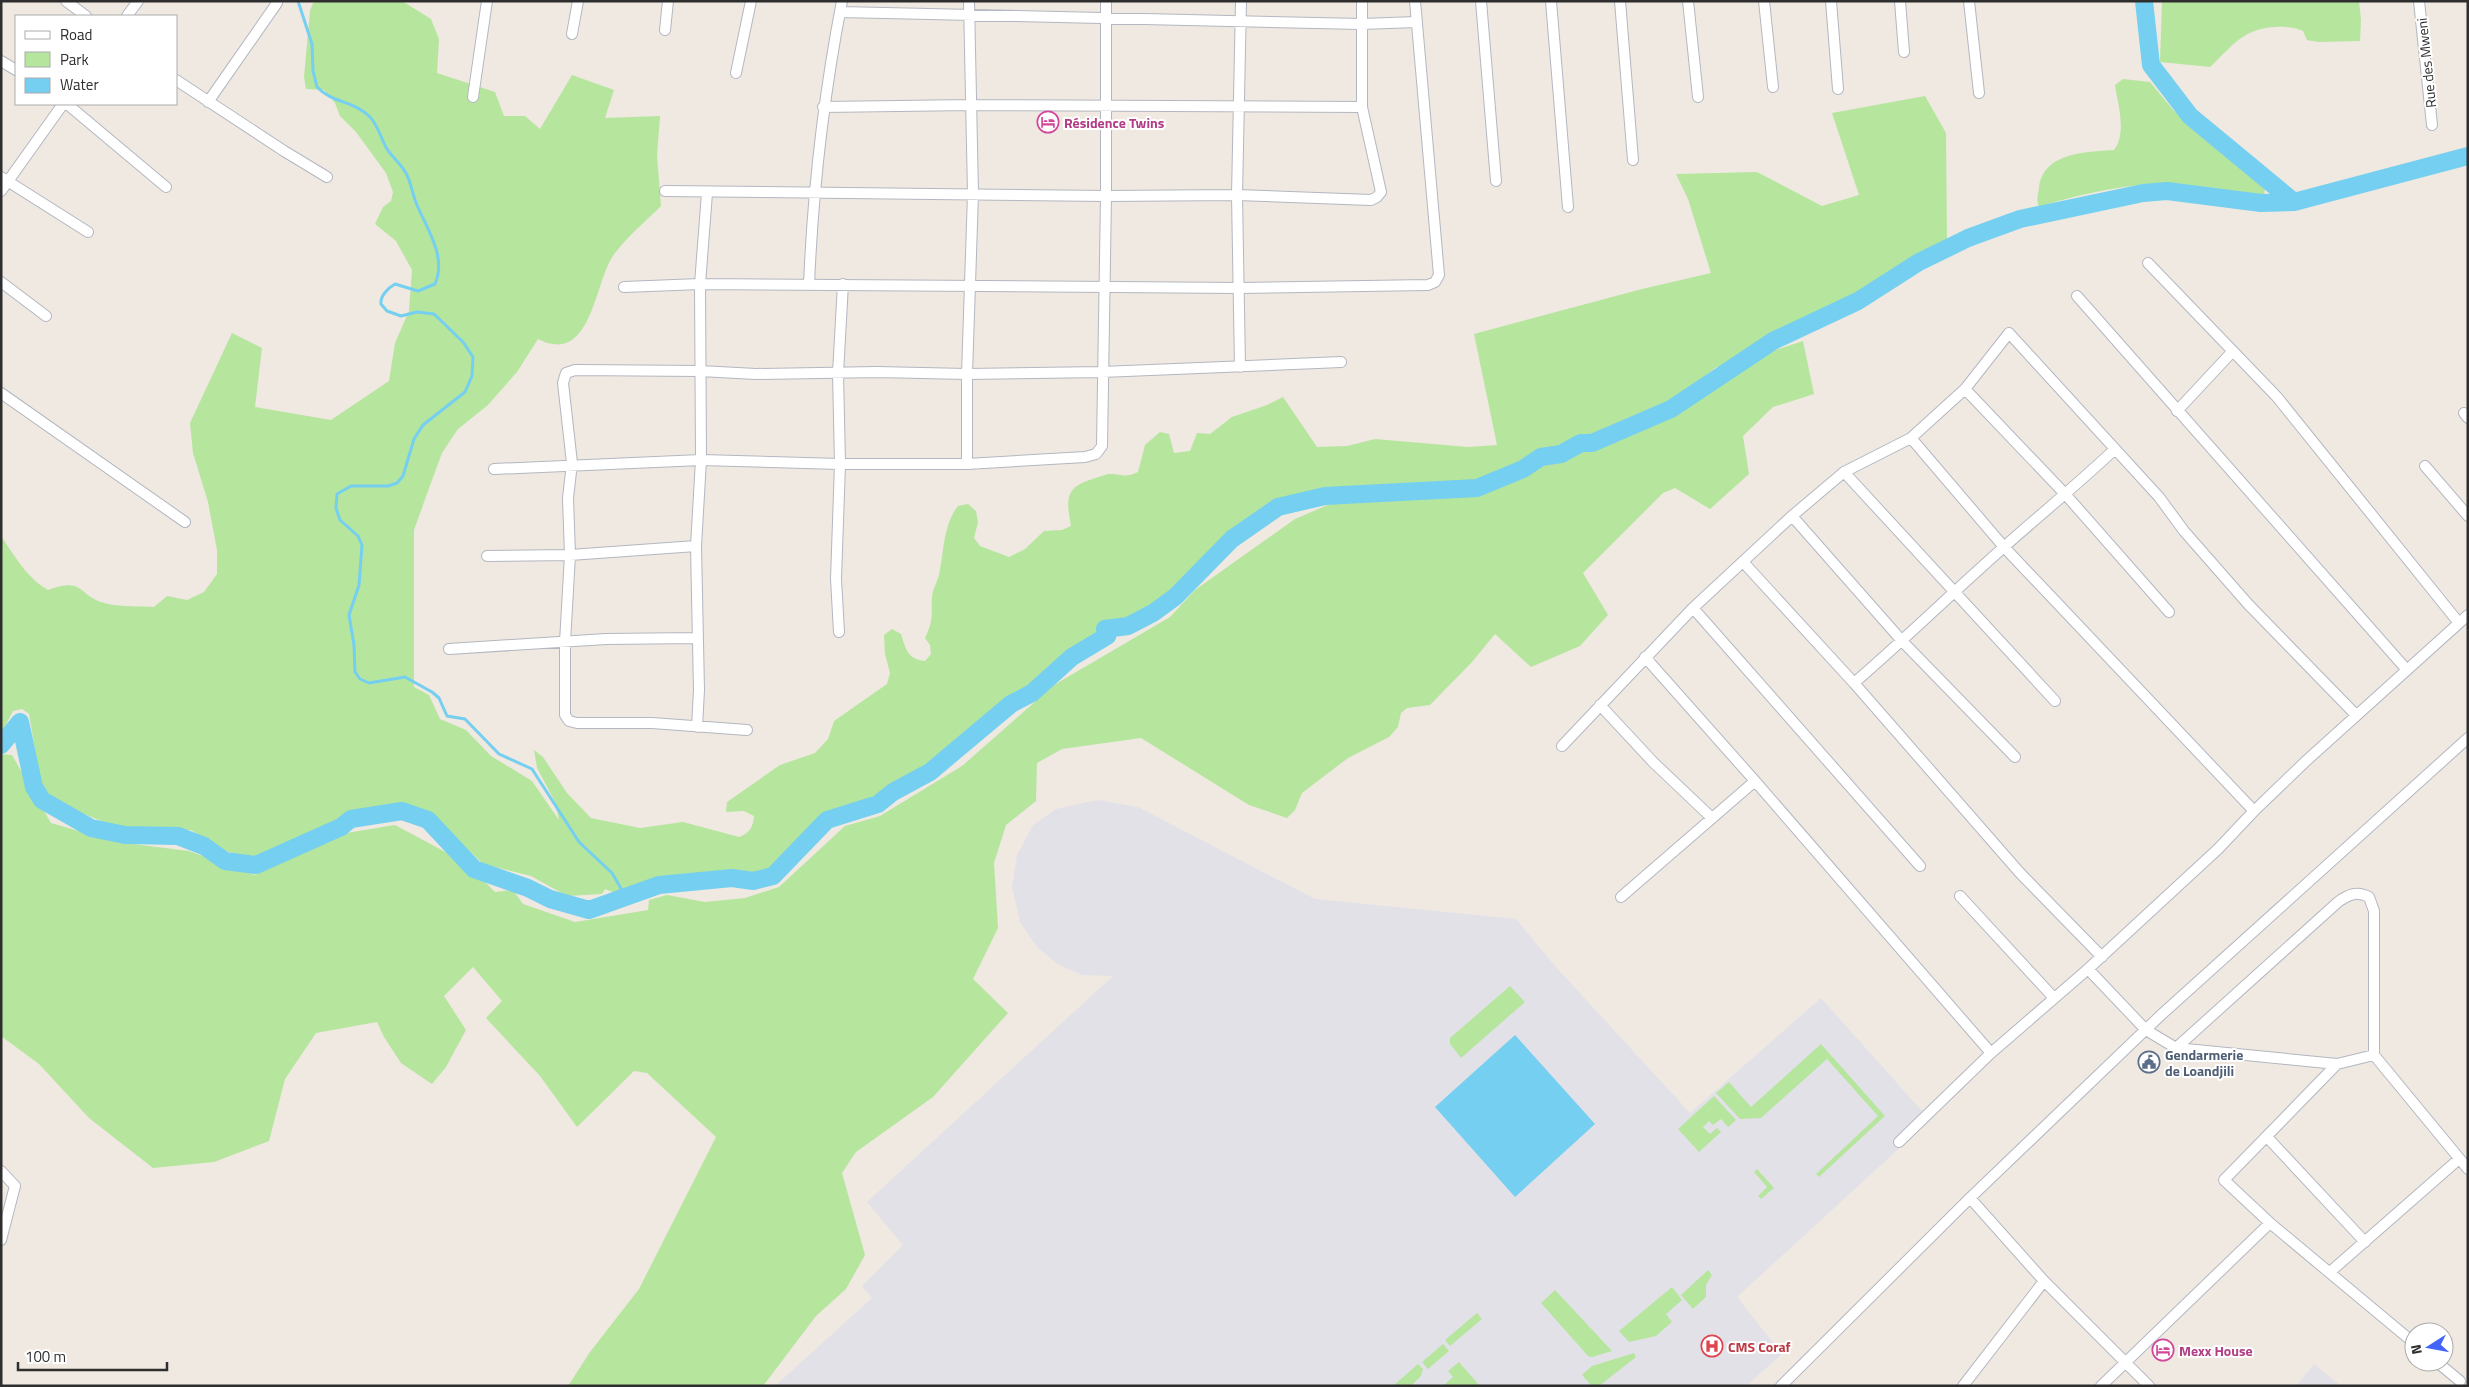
<svg xmlns="http://www.w3.org/2000/svg" width="2469" height="1387" font-family="'Titillium Web',sans-serif">
  <style>
    .industrial { fill: #e3e1e8 }
    .green { fill: #b6e59e }
    .water { fill: #75cff0 }
    .lines { fill: none; stroke-linecap: round; stroke-linejoin: round }
    .stream { stroke: #75cff0; stroke-width: 3 }
    .river { stroke: #75cff0; stroke-width: 18 }
    .minor-casing { stroke: #b4b7c1; stroke-width: 12 }
    .minor { stroke: #fff; stroke-width: 10 }
    .labels { text-anchor: middle; dominant-baseline: central; stroke-width: 4; stroke-linejoin: round; paint-order: stroke }
    .street-label { font-size: 14px; fill: #2e2e2e; stroke: #fff }
    .hotel-label { font-size: 14px; font-weight: bold; fill: #b23c85; stroke: #fff; text-anchor: start }
    .service-label { font-size: 14px; font-weight: bold; fill: #4e5e75; stroke: #fff; text-anchor: start }
    .health-label { font-size: 14px; font-weight: bold; fill: #be3a42; stroke: #fff; text-anchor: start }
  </style>
  <rect width="100%" height="100%" fill="#efe9e1"/>
  <path class="industrial" d="M1098,800l40,7 177,92 201,20 39,47 135,147 131,-115 109,122 -193,177 45,57 -36,32h-971l97,-88 -10,-12 41,-41 -36,-43 246,-226 -31,-1 -25,-11 -20,-17 -17,-25 -8,-35 5,-32 16,-30 23,-16z
    M2314,1364l27,22h-45z"/>
  <path class="green" d="M318,1h84l29,18 8,20 -2,34 58,19 9,24h21l15,13 32,-54 42,15 -9,28 55,-2 -3,39 4,51c-15,15 -33,30 -46,47 -21,26 -22,114 -77,86l-21,33 -29,33 -30,24 -16,24 -14,38 -14,39v157l15,8 11,24 26,11 25,26 41,25 27,39 -4,-18 -18,-34 -3,-18 9,7 24,36 24,25 49,10 43,-6 56,15c11,-4 14,-10 15,-21l-10,-5 -18,1 1,-10 53,-37 35,-12 13,-14 6,-18 53,-37 3,-11 -5,-19 -1,-19 8,-6 9,5c5,15 6,25 24,27l6,-7 -1,-9 -5,-7c9,-19 6,-21 7,-40 0,-8 5,-15 7,-23 5,-23 4,-50 19,-69l10,-2 8,7 2,11 -4,16 6,8 29,11 16,-8 19,-18 18,-1 9,-4c-5,-27 -6,-39 22,-47 5,-2 11,-4 15,-5 14,-1 15,5 30,-2l7,-27 15,-13 9,2 5,19 16,-2 7,-18 13,1 22,-17 35,-12 16,-8 34,50 30,-1 28,-7 93,8 29,-2 -23,-111 168,-45 69,-16 -23,-74 -12,-25 81,-2 65,34 37,-11 -27,-82 93,-17 21,37 1,111 -40,21 -6,8 -102,52 -27,9 -28,22 -29,12 -43,34 -28,15 -39,17 -66,20 -30,17 -43,14 -57,3 -56,-2 -54,8 -34,16 -43,29 -49,53 -41,24 -28,7 -8,15 -25,14 -45,39 -19,10 -31,27 -9,3 -26,26 -63,39 -50,19 -48,46 -16,10 -18,4 -80,4 -51,14 -10,-4 -3,5 -35,2 -36,-20 -48,-12 -43,-41 -25,-16 -54,4 -15,6 -7,6 -26,7 -26,18 -37,10 -28,-8 -31,-20 -66,1 -55,-23 -25,-14 -4,-8 -12,-72 -7,-5 -9,2 -12,23v-198c13,19 26,42 47,54 39,-14 28,7 60,14 14,3 31,2 46,3l13,-11 20,4 17,-8 13,-18v-24l-9,-48 -15,-49 -3,-30 42,-90 30,15 -7,59 76,13 58,-39 6,-38 14,-32 3,-41 -16,-29 -21,-17 8,-17 8,-6 2,-9 -7,-19 -30,-41 -16,-16 -5,-13 -11,-13 -18,-1 -2,-12 6,-66 3,-8z
    M2162,1h197l2,19 -1,21 -42,1 -11,-2 -4,-9c-16,-7 -42,-5 -57,4 -13,7 -25,22 -36,32l-50,-5z
    M2123,79l27,3 24,29 86,69 5,7 -1,10c-31,-5 -64,-11 -96,-13 -33,-2 -97,12 -129,23 -3,-7 -1,-12 0,-19 4,-36 47,-36 75,-38 13,-17 4,-45 1,-65z
    M1803,341l11,53 -41,13 -30,29 6,38 -39,35 -35,-21 -12,5 -80,80 25,42 -28,31 -49,21 -36,-33 -23,28 -42,43 -23,3 -6,5 -3,14 -9,10 -41,21 -46,35 -7,17 -8,8 -38,-13 -108,-67 -79,11 -25,14 -1,38 -30,24 -12,38 4,65 -25,51 35,34 -75,84 -77,55 -14,21 23,82 -19,34 -30,27 -53,70h-195l22,-34 49,-63 77,-152 -69,-64 -13,-2 -57,56 -37,-51 -54,-58 16,-17 -29,-34 -29,29 22,34 -20,37 -14,17 -31,-21 -17,-26 -7,-15 -61,11 -31,46 -16,62 -55,21 -61,6 -64,-50 -50,-54 -38,-28v-282l11,1 39,68 66,19 72,9 66,24 85,-41 55,-9 71,38 29,29 18,-2 10,14 52,18 73,-12 1,-10 18,-5 38,7 40,-4 34,-11 66,-61 35,-10 82,-50 92,-81 116,-68 25,-27 100,-71 35,-15 140,-10 184,-72 109,-68z
    M1510,986l15,16 -64,56 -11,-14v-6z
    M1821,1044l64,72 -66,61 -3,-3 62,-58 -51,-57 -66,59 -21,1 -24,-26 13,-11 22,25z
    M1714,1096l22,24 -8,7 -7,-8 -8,6 -4,-4 -6,6 7,7 7,-6 4,4 -22,20 -21,-23z
    M1757,1169l17,19 -13,11 -3,-3 9,-9 -13,-15z
    M1708,1270l4,5 -6,10v12l-13,12 -12,-14z
    M1672,1287l10,13 -16,14 6,8 -16,14 -27,6 -10,-11z
    M1555,1290l57,61 -20,6 -4,-1 -47,-53z
    M1477,1313l5,6 -32,27 -5,-6z
    M1443,1344l6,7 -21,18 -6,-7z
    M1634,1353l2,4 -37,29h-7l-10,-11 10,-9z
    M1459,1362l21,24h-37l10,-9 -5,-6z
    M1418,1364l5,5 -2,7 -10,10 -17,-1z"/>
  <path class="water" d="M1515,1035l80,89 -80,73 -80,-90z"/>
  <g class="lines">
    <path class="stream" d="M298,1l14,43 1,27 4,16c15,16 37,14 52,29 9,8 12,23 18,33 5,8 12,13 17,21 7,9 8,24 13,35 10,24 30,52 18,79l-17,7 -23,-7c-7,4 -15,12 -14,20l6,7 14,5 16,-4 17,2 29,28 10,15 -1,19 -7,16 -42,33 -9,14 -11,37 -6,7 -9,3h-37l-14,8 -1,14 4,12 18,16 4,9 -3,40 -10,30 5,30 1,27 5,7 9,4 36,-6 27,15 7,6 8,18 18,3 34,35 33,15 47,73 33,31 14,24"/>
    <path class="river" d="M2144,1l7,64 39,51 104,86
      M1,745l19,-23 14,65 8,13 49,28 34,7 53,1 26,10 21,15 31,4 85,-38 10,-8 51,-8 26,9 46,49 54,19 22,11 39,11 70,-25 73,-7 21,3 20,-5 54,-56 51,-16 15,-12 37,-20 81,-68 21,-11 40,-36 35,-21 -2,-7 23,-3 25,-13 22,-16 57,-58 46,-32 47,-11 152,-8 46,-19 18,-12 20,-3 20,-11h11l79,-34 102,-68 85,-40 61,-39 49,-24 52,-19 123,-26 24,-2 94,12 33,-1 174,-46"/>
    <g class="minor-casing">
      <path id="minor" d="M66,1l20,15
        M1481,1l15,180
        M1551,1l17,206
        M1620,1l13,159
        M1688,1l10,96
        M1764,1l9,86
        M1831,1l7,88
        M1900,1l4,51
        M1969,1l10,92
        M2419,1l13,124
        M840,12l521,12 56,-2
        M127,16l11,-15
        M665,30l3,-29
        M572,34l6,-33
        M1,61l15,9
        M736,73l15,-72
        M176,80l108,71 43,26
        M473,97l14,-96
        M208,102l69,-99
        M67,104l99,83
        M823,107l148,-2 391,2
        M1,177l87,55
        M1,191l62,-87
        M665,191l441,5 131,-1 134,5 6,-3 4,-5 -19,-85v-106
        M2148,263l129,134 182,226
        M1,282l45,34
        M809,285c4,-99 14,-186 33,-284
        M624,287l76,-3 540,4 188,-3 7,-3 4,-7 -24,-274
        M2077,296l330,374
        M1240,367l-3,-172 4,-194
        M1965,389l101,106 103,117
        M1,393l184,129
        M2177,411l55,-59
        M2464,413l4,5
        M967,464v-90l6,-180 -4,-193
        M2425,466l43,50
        M494,469l207,-9 139,4h127l118,-7 11,-3 6,-8 4,-250v-195
        M1844,472l211,229
        M1792,516l111,126 112,115
        M487,556l83,-1 126,-9
        M1744,563l110,120 166,190 82,84
        M1693,608l227,258
        M839,632l-3,-53 4,-115 -2,-91 5,-89
        M449,649l157,-10 91,-1
        M1645,657l110,124 236,272
        M1854,683c51,-44 99,-91 150,-136 37,-33 75,-64 111,-98
        M1600,705l53,57 59,56
        M697,727l2,-37 -3,-144 5,-86 -1,-176 7,-91
        M747,730l-95,-7h-75l-8,-2 -4,-6v-73l5,-87 -2,-57 4,-35 -9,-80 3,-10 9,-3 125,1 56,3 121,-2 90,2 135,-2 239,-10
        M1562,746l131,-138 99,-92 52,-44 67,-34
        M2254,811l-250,-264 -93,-109 54,-49 44,-56 150,164 25,34 64,73 108,111
        M1960,896l94,102
        M1621,897l134,-116
        M2088,969l58,61 30,18 161,16 37,-9
        M2176,1048l162,-146c11,-8 19,-11 31,-5l5,14v144l94,114
        M2337,1064l-113,116 46,43 144,120
        M2267,1137l98,105
        M1899,1142l92,-89 97,-84 130,-120 36,-38 52,-50 162,-146
        M1,1171l14,15 -14,54
        M1970,1198l74,83 105,105
        M2330,1272l129,-113
        M2437,1362l23,19
        M1781,1386l189,-188 191,-183 307,-277
        M1963,1386l81,-105
        M2101,1386l169,-163"/>
    </g>
    <use href="#minor" class="minor"/>
  </g>
  <defs>
    <g id="hotel-ring" transform="scale(1.125)"><circle r="9.5" fill="#fff" stroke="#d1479c" stroke-width="1.5"/><path d="M-6-4.5h1.5V1H6V5H4.5V3h-9V5H-6ZM-4 0a1.8 1.8 0 1 1 3.6 0ZM.5 0V-2.5h3Q6-2.5 6 0Z" fill="#d1479c"/></g>
    <g id="civic-ring" transform="scale(1.125)"><circle r="9.5" fill="#fff" stroke="#5c6f8a" stroke-width="1.5"/><path d="M-.6-6.5H3V-4.5H.6V-3L4-1V1h2V6H-6V1h2V-1L-.6-3ZM-1.2 2.5V6h2.4V2.5Z" fill="#5c6f8a"/></g>
    <g id="hospital-ring" transform="scale(1.125)"><circle r="9.5" fill="#fff" stroke="#e0444e" stroke-width="1.5"/><path d="M-5-5h3v3.5h4V-5h3V5h-3V1.5h-4V5h-3Z" fill="#e0444e"/></g>
  </defs>
  <g fill-rule="evenodd">
    <use href="#hotel-ring" x="1048" y="122"/>
    <use href="#civic-ring" x="2149" y="1062"/>
    <use href="#hospital-ring" x="1712" y="1346"/>
    <use href="#hotel-ring" x="2163" y="1350"/>
  </g>
  <g class="labels">
    <g class="street-label">
      <text transform="translate(2426 63) rotate(-96)">Rue des Mweni</text>
    </g>
    <g class="hotel-label">
      <text x="1064" y="122">Résidence Twins</text>
      <text x="2179" y="1350">Mexx House</text>
    </g>
    <g class="service-label">
      <text x="2165" y="1054">Gendarmerie<tspan x="2165" dy="16">de Loandjili</tspan></text>
    </g>
    <g class="health-label">
      <text x="1728" y="1346">CMS Coraf</text>
    </g>
  </g>
  <rect width="2469" height="1387" fill="none" stroke="#2e2e2e" stroke-width="5"/>
  <rect x="15" y="15" width="162" height="90" fill="#ffffff" stroke="#ababab"/>
  <rect x="25" y="31" width="25" height="8" fill="#ffffff" stroke="#ababab"/>
  <text x="60" y="40" font-size="15" fill="#2e2e2e">Road</text>
  <rect x="25" y="52" width="25" height="15" fill="#b6e59e" stroke="#ababab"/>
  <text x="60" y="65" font-size="15" fill="#2e2e2e">Park</text>
  <rect x="25" y="78" width="25" height="15" fill="#75cff0" stroke="#ababab"/>
  <text x="60" y="90" font-size="15" fill="#2e2e2e">Water</text>
  <g transform="translate(2429 1347) rotate(259)"><circle r="24" fill="#ffffff" stroke="#ababab"/>
  <path d="M0-4L9 19L0 12L-9 19Z" fill="#4264fb"/>
  <text y="-8" font-size="14" font-weight="bold" text-anchor="middle" fill="#2e2e2e">N</text>
  </g>
  <path d="M18 1362v8h149v-8" fill="none" stroke="#2e2e2e" stroke-width="2.5"/>
  <text x="25" y="1362" font-size="15" fill="#2e2e2e" stroke="#ffffff" stroke-width="4" paint-order="stroke">100 m</text>
</svg>
